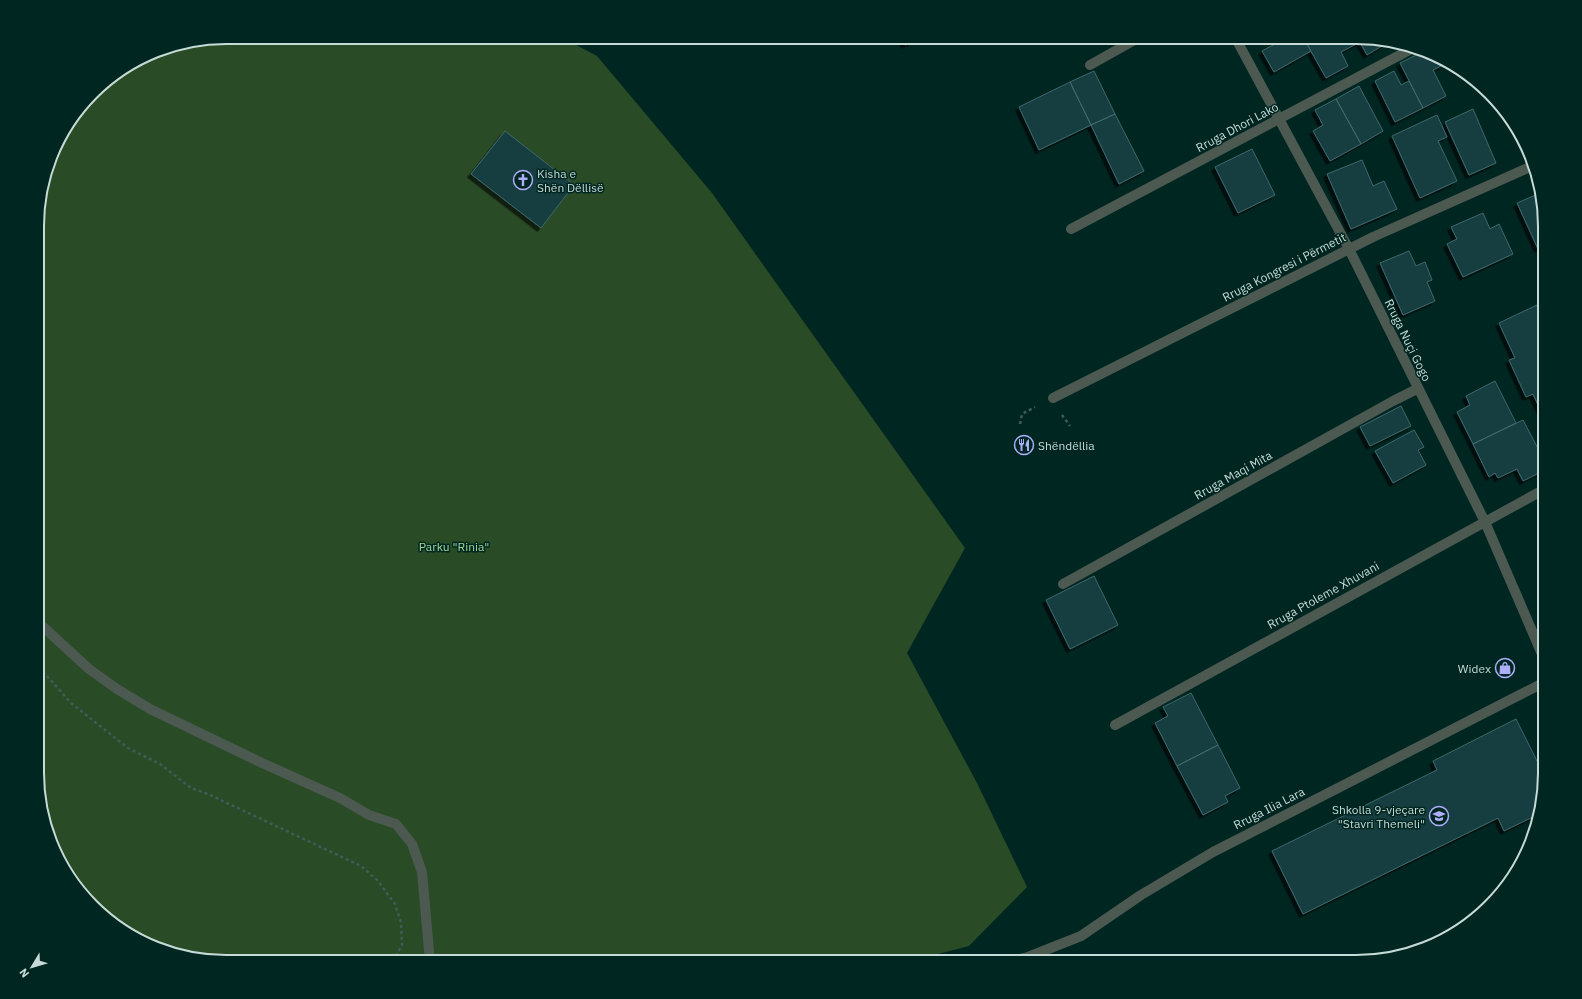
<svg xmlns="http://www.w3.org/2000/svg" width="1582" height="999" font-family="'IBM Plex Sans',sans-serif">
  <style>
    .green { fill: #294b25 }
    .building { fill: #133d40; stroke: #40696c; filter: url(#shadow) }
    .lines { fill: none; stroke-linecap: round; stroke-linejoin: round }
    .path { stroke: #3d5e59; stroke-width: 2.5; stroke-dasharray: 3 3; stroke-linecap: butt }
    .minor { stroke: #4b5951; stroke-width: 10 }
    .labels { text-anchor: middle; dominant-baseline: central; stroke-width: 3; stroke-linejoin: round; paint-order: stroke }
    .street-label { font-size: 12px; fill: #c6dbd7; stroke: #002621 }
    .poi-label { font-size: 12px; fill: #c6dbd7; stroke: #002621; text-anchor: start }
    .park-label { font-size: 12px; fill: #9dd794; stroke: #002621 }
    .rim { fill: none; stroke: #c6dbd7; stroke-width: 2 }
  </style>
  <defs>
    <filter id="shadow"><feDropShadow dx="-3.5" dy="3.5" stdDeviation="0" flood-color="#0009"/></filter>
  </defs>
  <rect width="100%" height="100%" fill="#002621"/>
  <path class="green" d="M226,37h335l36,19 115,137 253,355 -58,105 70,130 50,104 -58,59 -62,16h-681l-49,-7 -56,-25 -52,-52 -30,-81v-595l18,-60 44,-58 53,-33z"/>
  <path class="building" d="M901,37h21l-17,8z
    M1288,37h15l8,14 -37,21 -12,-21z
    M1303,37h53l4,5 -19,10 7,14 -22,12z
    M1357,37l27,5 1,2 -18,11z
    M1424,51l15,7 4,7 -10,5 13,26 -23,12 -23,-45z
    M1094,71l21,43 -24,11 -21,-43z
    M1394,71l7,14 8,-4 14,27 -28,14 -20,-41z
    M1070,82l21,43 -52,25 -20,-43z
    M1359,86l24,45 -22,13 -25,-45z
    M1336,99l25,45 -31,17 -17,-30 10,-6 -8,-15z
    M1473,109l23,54 -27,12 -24,-53z
    M1115,114l29,57 -25,13 -28,-59z
    M1437,115l10,22 -9,4 19,40 -37,17 -28,-62z
    M505,131l69,54 -33,43 -70,-54z
    M1252,149l23,46 -37,18 -23,-46z
    M1362,160l11,26 11,-5 13,28 -46,20 -24,-55z
    M1538,194l7,20v32l-7,3 -21,-46z
    M1483,213l7,16 9,-5 14,30 -50,23 -16,-33 10,-5 -6,-12z
    M1409,251l7,15 9,-4 7,18 -5,2 8,19 -32,14 -23,-52z
    M1537,305l8,16v99l-12,-26 -7,3 -17,-37 6,-2 -16,-35z
    M1495,381l21,42 -43,21 -16,-32 13,-7 -4,-9z
    M1401,406l10,20 -41,20 -10,-19z
    M1523,420l22,42v8l-22,11 -6,-12 -19,9 -3,-5 -6,4 -16,-33z
    M1414,430l10,17 -6,3 8,15 -33,18 -18,-32z
    M1094,576l24,49 -48,24 -24,-49z
    M1191,693l27,52 -41,21 -22,-43 13,-7 -5,-9z
    M1516,719l29,58v8l-6,29 -35,17 -6,-13 -195,96 -31,-63 165,-81 -4,-9z
    M1218,745l22,43 -15,8 3,6 -25,13 -26,-49z"/>
  <g class="lines">
    <path class="path" d="M1062,415l8,11
      M1020,424l2,-10 13,-7
      M39,667l32,36 57,45 32,16 31,24 17,6 153,72 17,15 17,23 6,18 1,23 -9,17"/>
    <path class="minor" d="M1235,37l114,212 136,273 60,139
      M1090,65l50,-28
      M1071,229l344,-182
      M1053,398l320,-161 157,-70
      M1063,584l330,-183 24,-12
      M39,623l50,46 28,20 33,20 112,54 78,35 29,17 27,9 16,20 10,28 8,90
      M1115,725l430,-236
      M1008,962l20,-5 53,-21 60,-41 72,-43 332,-170"/>
  </g>
  <defs>
    <g id="church-ring" transform="scale(1)"><circle r="9.5" fill="#002621" stroke="#aeaefa" stroke-width="1.5"/><path d="M-1.2-6h2.4v3.5h3.3v2.4h-3.3V6h-2.4V-.1h-3.3v-2.4h3.3Z" fill="#aeaefa"/></g>
    <g id="restaurant-ring" transform="scale(1)"><circle r="9.5" fill="#002621" stroke="#aeaefa" stroke-width="1.5"/><path d="M-5-6h1v4h1v-4h1v4h1v-4h1v5L-1.5 .5V6h-2V.5L-5-1ZM5-6V6H3V1.5H1.5Q1.5-4 5-6Z" fill="#aeaefa"/></g>
    <g id="shop-ring" transform="scale(1)"><circle r="9.5" fill="#002621" stroke="#aeaefa" stroke-width="1.5"/><path d="M-5-2.5h2.3a2.7 3.5 0 0 1 5.4 0H5L5.5 6h-11ZM-1.5-2.5h3a1.5 2.3 0 0 0-3 0Z" fill="#aeaefa"/></g>
    <g id="school-ring" transform="scale(1)"><circle r="9.5" fill="#002621" stroke="#aeaefa" stroke-width="1.5"/><path d="M0-5L7-2L0 1L-7-2ZM-4 1L0 2.5L4 1V4Q0 6-4 4Z" fill="#aeaefa"/></g>
  </defs>
  <g fill-rule="evenodd">
    <use href="#church-ring" x="523" y="180"/>
    <use href="#restaurant-ring" x="1024" y="445"/>
    <use href="#shop-ring" x="1505" y="668"/>
    <use href="#school-ring" x="1439" y="816"/>
  </g>
  <g class="labels">
    <g class="street-label">
      <text transform="translate(1237 127) rotate(-28)">Rruga Dhori Lako</text>
      <text transform="translate(1284 267) rotate(-27)">Rruga Kongresi i Përmetit</text>
      <text transform="translate(1408 340) rotate(64)">Rruga Nuçi Gogo</text>
      <text transform="translate(1233 475) rotate(-29)">Rruga Maqi Mita</text>
      <text transform="translate(1323 595) rotate(-29)">Rruga Ptoleme Xhuvani</text>
      <text transform="translate(1269 808) rotate(-27)">Rruga Ilia Lara</text>
    </g>
    <g class="poi-label">
      <text x="537" y="173">Kisha e<tspan x="537" dy="14">Shën Dëllisë</tspan></text>
      <text x="1038" y="445">Shëndëllia</text>
      <text x="1491" y="668" text-anchor="end">Widex</text>
      <text x="1425" y="809" text-anchor="end">Shkolla 9-vjeçare<tspan x="1425" dy="14">"Stavri Themeli"</tspan></text>
    </g>
    <g class="park-label">
      <text x="454" y="546">Parku "Rinia"</text>
    </g>
  </g>
  <path d="M0 0H1582V999H0ZM226 44H1356A182 182 0 0 1 1538 226V773A182 182 0 0 1 1356 955H226A182 182 0 0 1 44 773V226A182 182 0 0 1 226 44Z" fill="#002621" fill-rule="evenodd"/>
  <path class="rim" d="M226 44H1356A182 182 0 0 1 1538 226V773A182 182 0 0 1 1356 955H226A182 182 0 0 1 44 773V226A182 182 0 0 1 226 44Z"/>
  <g transform="translate(32 967) rotate(232)" stroke="#002621" stroke-width="3" paint-order="stroke">
  <path d="M0-3L7 15L0 10L-7 15Z" fill="#c6dbd7"/>
  <text y="-6" font-size="11" font-weight="bold" text-anchor="middle" fill="#c6dbd7">N</text>
  </g>
</svg>
